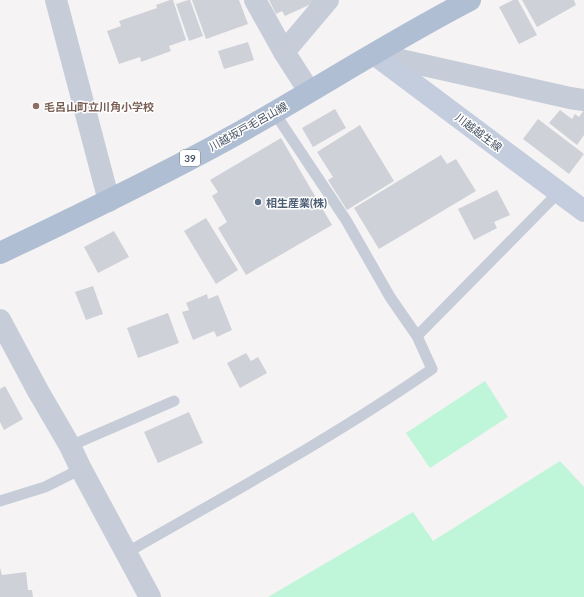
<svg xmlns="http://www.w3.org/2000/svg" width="584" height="597" font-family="Lato,'Noto Sans JP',sans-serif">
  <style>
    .green { fill: #bff5d9 }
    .building { fill: #cfd1d8 }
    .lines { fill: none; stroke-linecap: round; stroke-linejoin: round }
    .service { stroke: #c6cdd8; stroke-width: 11 }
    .minor { stroke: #c6cdd8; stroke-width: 22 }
    .tertiary { stroke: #c6cdd8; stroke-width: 22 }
    .secondary { stroke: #c4cddd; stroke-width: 22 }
    .primary { stroke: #b0bed4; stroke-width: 22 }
    .education-dot { fill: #8d6e63; stroke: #fff; stroke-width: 1.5 }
    .service-dot { fill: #5c6f8a; stroke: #fff; stroke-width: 1.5 }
    .labels { text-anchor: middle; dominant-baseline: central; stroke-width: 3; stroke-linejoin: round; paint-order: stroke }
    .shield { fill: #fff; stroke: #7f8792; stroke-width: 1 }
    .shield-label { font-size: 10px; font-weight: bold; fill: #485363 }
    .education-label { font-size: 11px; font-weight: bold; fill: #785e54; stroke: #fff; text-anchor: start }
    .street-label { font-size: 11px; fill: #485363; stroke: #fff }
    .service-label { font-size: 11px; font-weight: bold; fill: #4e5e75; stroke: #fff; text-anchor: start }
  </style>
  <rect width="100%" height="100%" fill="#f5f3f3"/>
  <path class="green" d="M485,381l23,36 -78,51 -24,-35z
    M560,461l24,26v110h-316l145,-85 20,29z"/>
  <path class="building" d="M170,0h3l13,40 -17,6 2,5 -30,11 -1,-5 -21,7 -12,-33 14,-5 -2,-5 38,-13 -1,-3z
    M188,0h2l13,36 -14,5 -13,-37z
    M192,0h47l9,24 -42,15z
    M269,0h51l-35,16 -3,-5 -6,3z
    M513,0h5l19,35 -18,9 -20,-37z
    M522,0h52l2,5 -39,22z
    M248,42l6,18 -30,9 -6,-18z
    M335,109l11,19 -33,19 -11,-19z
    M560,110l12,9 3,-5 4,3 5,-7v25l-7,10 -28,-22z
    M538,119l46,35 -15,20 -46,-35z
    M360,125l34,56 -47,29 -19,-30 5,-3 -16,-25z
    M281,138l51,87 -86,50 -28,-47 9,-6 -15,-26 6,-4 -8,-12z
    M441,155l6,9 9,-5 20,32 -97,58 -25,-41z
    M497,190l13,25 -16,7 3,6 -23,12 -16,-31z
    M206,218l32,52 -22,14 -32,-53z
    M114,231l15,26 -31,16 -14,-26z
    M93,286l10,28 -17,6 -11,-28z
    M207,294l1,5 10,-4 14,35 -15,7 -3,-6 -21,9 -11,-28 7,-2 -3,-7z
    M168,313l11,30 -41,15 -11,-30z
    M246,353l5,8 7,-4 9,16 -27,15 -13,-25z
    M5,386l18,33 -19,11 -4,-8v-33z
    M189,412l14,31 -45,20 -14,-31z
    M0,568l2,7 24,-3 2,18h4l1,7h-33z"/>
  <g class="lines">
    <path class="service" d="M417,336l142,-144
      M70,446l104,-45
      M0,501l45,-14 36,-18
      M126,553c103,-59 208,-116 306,-184l-15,-33 -27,-39 -44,-77 -72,-108"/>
    <path class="minor" d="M56,0l53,201
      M255,0l29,52 25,39
      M284,52l44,-52
      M374,54l196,44 14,2"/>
    <path class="tertiary" d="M0,320l38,71 32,55 11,23 69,128"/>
    <path class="secondary" d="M374,54l210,157"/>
    <path class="primary" d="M0,253c78,-37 157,-75 233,-117 79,-44 156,-94 237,-136"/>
  </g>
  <circle class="education-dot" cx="36" cy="106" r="4"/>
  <circle class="service-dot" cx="258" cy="202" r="4"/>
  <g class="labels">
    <rect class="shield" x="180" y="150" width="20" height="16" rx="3"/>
    <g class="shield-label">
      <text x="190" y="158">39</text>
    </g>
    <g class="education-label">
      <text x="44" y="106">毛呂山町立川角小学校</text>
    </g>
    <g class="street-label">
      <text transform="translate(248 126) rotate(-29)">川越坂戸毛呂山線</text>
      <text transform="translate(479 132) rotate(37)">川越越生線</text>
    </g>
    <g class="service-label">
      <text x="266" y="202">相生産業(株)</text>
    </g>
  </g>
</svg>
